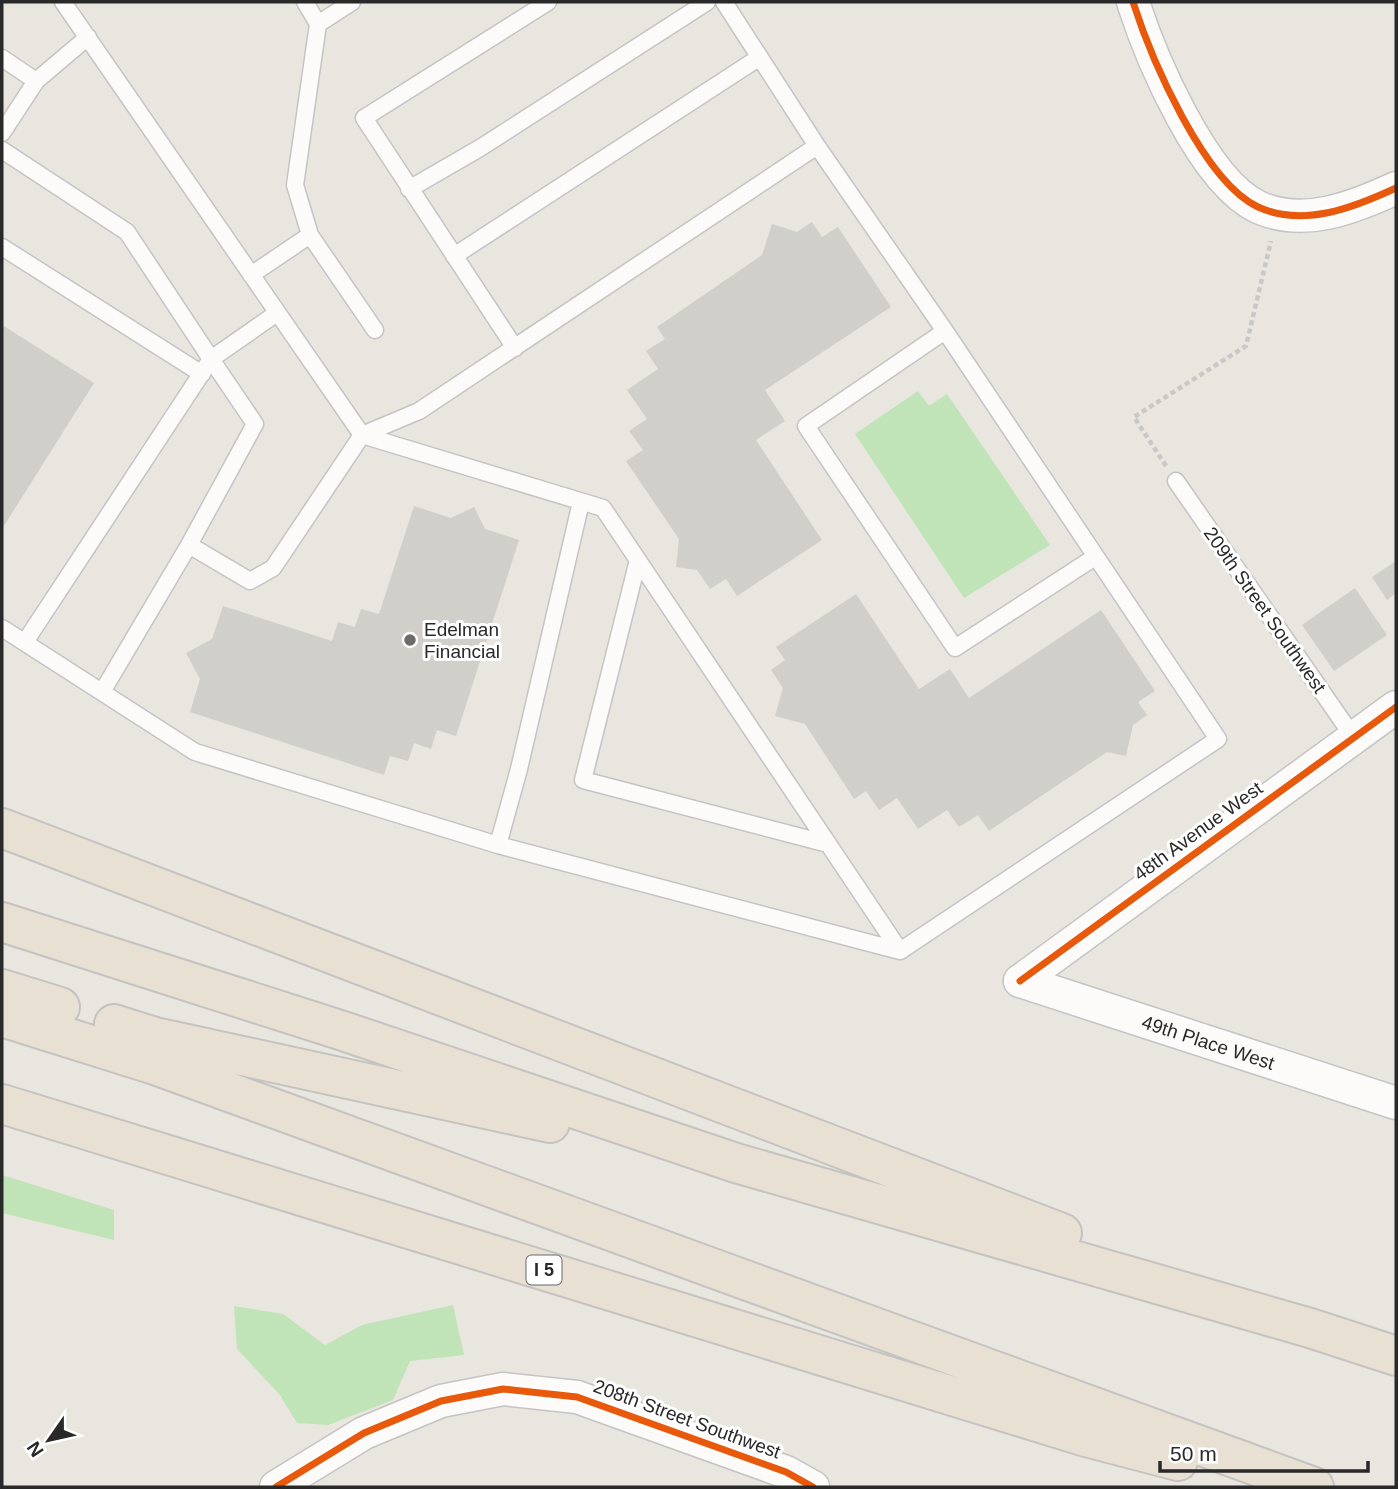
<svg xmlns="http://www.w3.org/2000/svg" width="1398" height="1489" font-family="Helvetica,sans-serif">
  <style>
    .green { fill: #c1e3b8 }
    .building { fill: #d0cfca }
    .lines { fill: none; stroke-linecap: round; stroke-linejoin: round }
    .service-casing { stroke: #c5c4c4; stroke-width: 19 }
    .minor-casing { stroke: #c5c4c4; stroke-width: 35 }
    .motorway-casing { stroke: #c4c3c0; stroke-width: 42 }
    .path { stroke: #c8c8c6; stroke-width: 4.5; stroke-dasharray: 5 3.5; stroke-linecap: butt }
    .service { stroke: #fcfbfa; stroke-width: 16 }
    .minor { stroke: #fcfbfa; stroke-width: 32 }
    .motorway { stroke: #e8e1d3; stroke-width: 38 }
    .cycleway-casing { stroke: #fff; stroke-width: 11 }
    .cycleway { stroke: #e8590c; stroke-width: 7 }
    .poi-dot { fill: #6c6b68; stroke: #fff; stroke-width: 2.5 }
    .labels { text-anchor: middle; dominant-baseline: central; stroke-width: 6; stroke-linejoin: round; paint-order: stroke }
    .shield { fill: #fff; stroke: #696969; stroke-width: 2 }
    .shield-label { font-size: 18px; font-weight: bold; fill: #292929 }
    .street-label { font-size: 19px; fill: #292929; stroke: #fff }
    .poi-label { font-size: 19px; fill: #292929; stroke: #fff; text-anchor: start }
  </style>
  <rect width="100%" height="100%" fill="#e8e6de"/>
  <path class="green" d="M918,391l11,15 18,-12 103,151 -86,53 -109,-164z
    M2,1175l112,35v30l-112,-27z
    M453,1305l11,50 -54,6 -17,39 -65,25 -31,-2 -17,-28 -43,-46 -3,-43 49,8 42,31 37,-20z"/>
  <path class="building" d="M812,222l10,15 16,-10 53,80 -126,83 20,31 -29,19 66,100 -85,56 -11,-17 -16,10 -13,-19 -21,-3 3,-28 -53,-78 17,-11 -14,-19 18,-12 -20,-29 31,-21 -12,-18 19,-12 -8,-12 105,-72 10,-31 25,8z
    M2,325l92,58 -92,146z
    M414,506l37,12 23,-11 11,22 34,11 -63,196 -19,-6 -6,19 -17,-6 -6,18 -18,-5 -6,19 -194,-63 10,-33 -14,-26 26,-14 11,-33 109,35 6,-19 17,5 6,-18 18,5z
    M1396,561v32l-9,7 -15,-23z
    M1355,588l32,47 -53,36 -32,-46z
    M856,594l63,95 31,-20 19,29 132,-88 54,81 -17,11 9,13 -14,10 -7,31 -19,-4 -118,79 -11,-16 -19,12 -12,-17 -29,19 -21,-31 -18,12 -13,-19 -12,8 -49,-75 -30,-8 8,-28 -12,-18 14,-10 -9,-13z"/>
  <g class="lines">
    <g class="service-casing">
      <path id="service" d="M63,2l299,433 241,73 297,443
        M724,2l93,144
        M318,24l34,-22
        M2,58l34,23 52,-44
        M2,133l34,-52
        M2,150l125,82 84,127 66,-46
        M409,189l71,-41 227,-146
        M310,235l65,95
        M2,247l200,127
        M454,256l306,-199
        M251,275l59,-40 -15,-50 23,-161 -13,-22
        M945,331l-139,95 149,222 140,-91
        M515,348l-151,-230 184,-116
        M1176,481l178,257
        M638,560l-55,220 245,64
        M2,628l193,124 303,93
        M25,642l186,-283 44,65 -66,121
        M102,692l87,-147 61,36 23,-13 89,-133 57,-24 398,-265 128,185 273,408 -318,212 -402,-106 21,-76 62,-267"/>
    </g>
    <g class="minor-casing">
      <g id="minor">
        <path d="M1133,2c18,56 70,179 125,205 46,21 97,0 138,-19"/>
        <path d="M1020,981l376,-274"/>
        <path id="s1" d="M1020,981l376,122"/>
        <path d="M276,1487l88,-54 77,-32 62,-12 74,8 209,75 27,15"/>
      </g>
    </g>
    <g class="motorway-casing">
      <path id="motorway" d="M2,828l1060,405
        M2,922l338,108 396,133 574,165 86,28
        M2,989l58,18
        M2,1017l150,47 1162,423
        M114,1024l41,13 395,86
        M2,1104l1084,333 92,24"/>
    </g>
    <path class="path" d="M1166,466l-32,-49 112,-71 25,-105"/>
    <use href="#service" class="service"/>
    <use href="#minor" class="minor"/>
    <use href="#motorway" class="motorway"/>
    <g class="cycleway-casing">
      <path id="cycleway" d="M1133,2c18,56 70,179 125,205 46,21 97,0 138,-19
        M1020,981l376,-274
        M276,1487l88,-54 77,-32 62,-12 74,8 209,75 27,15"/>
    </g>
    <use href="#cycleway" class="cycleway"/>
  </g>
  <circle class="poi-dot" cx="410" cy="640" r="7"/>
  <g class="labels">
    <rect class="shield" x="526.5" y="1255.5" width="35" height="29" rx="5"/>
    <g class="shield-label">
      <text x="544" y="1270">I 5</text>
    </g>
    <g class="street-label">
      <text transform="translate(1265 610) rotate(55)">209th Street Southwest</text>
      <text transform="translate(1198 831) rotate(-36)">48th Avenue West</text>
      <text stroke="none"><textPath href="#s1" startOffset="198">49th Place West</textPath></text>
      <text transform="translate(687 1419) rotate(20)">208th Street Southwest</text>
    </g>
    <g class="poi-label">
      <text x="424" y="629">Edelman<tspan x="424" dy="22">Financial</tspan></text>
    </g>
  </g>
  <rect width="1398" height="1489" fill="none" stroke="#292929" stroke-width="7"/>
  <g transform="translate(49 1440) rotate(236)" stroke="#ffffff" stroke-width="5" paint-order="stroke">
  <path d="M0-5L12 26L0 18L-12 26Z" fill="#292929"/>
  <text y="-10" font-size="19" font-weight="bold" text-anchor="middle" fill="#292929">N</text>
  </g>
  <path d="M1160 1461v10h208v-10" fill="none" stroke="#292929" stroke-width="3.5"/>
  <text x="1170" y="1461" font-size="21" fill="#292929" stroke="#ffffff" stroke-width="5" paint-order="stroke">50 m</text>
</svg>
